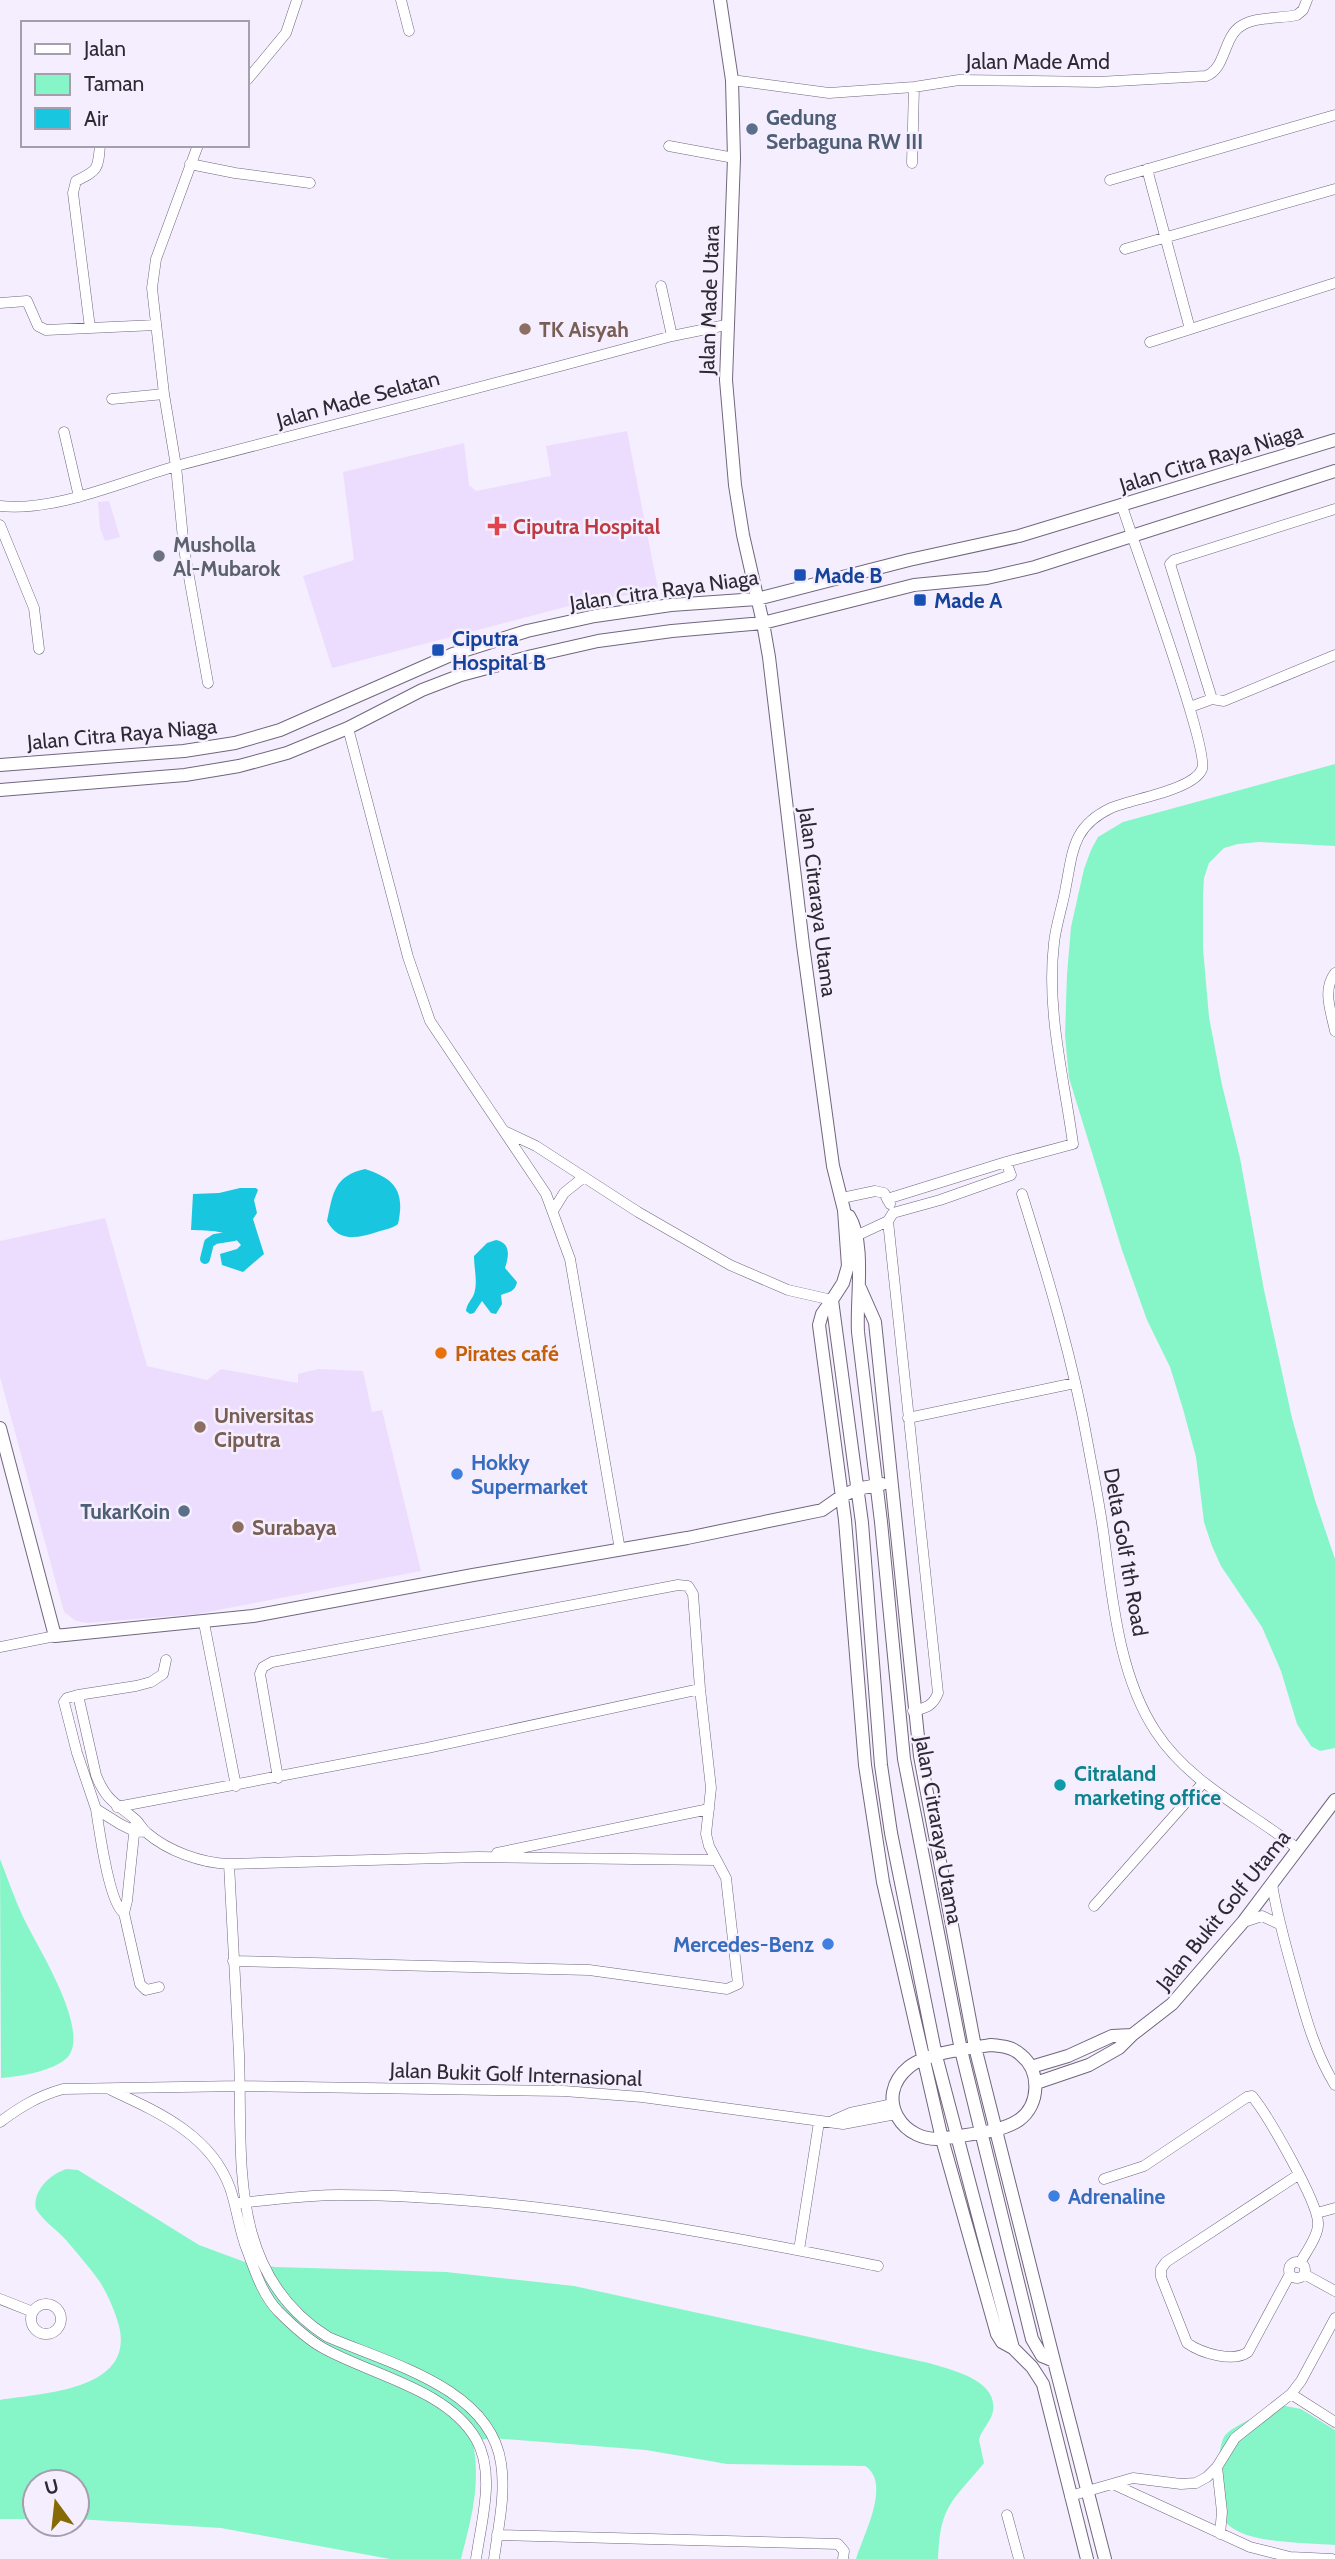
<svg xmlns="http://www.w3.org/2000/svg" width="1335" height="2559" font-family="Cabin,sans-serif">
  <style>
    .built { fill: #ecddfe }
    .green { fill: #86f6c8 }
    .water { fill: #18c6df }
    .lines { fill: none; stroke-linecap: round; stroke-linejoin: round }
    .canal { stroke: #18c6df; stroke-width: 10 }
    .minor-casing { stroke: #71667d; stroke-width: 11 }
    .tertiary-casing { stroke: #71667d; stroke-width: 14 }
    .minor { stroke: #fff; stroke-width: 10 }
    .tertiary { stroke: #fff; stroke-width: 12 }
    .service-dot { fill: #5c6f8a; stroke: #f5eefe; stroke-width: 2.5 }
    .education-dot { fill: #8d6e63; stroke: #f5eefe; stroke-width: 2.5 }
    .health-dot { fill: #e0444e; stroke: #f5eefe; stroke-width: 2.5 }
    .worship-dot { fill: #6b7280; stroke: #f5eefe; stroke-width: 2.5 }
    .transit-dot { fill: #1a4fb4; stroke: #f5eefe; stroke-width: 2.5 }
    .food-dot { fill: #e8710a; stroke: #f5eefe; stroke-width: 2.5 }
    .shop-dot { fill: #3f7fe0; stroke: #f5eefe; stroke-width: 2.5 }
    .culture-dot { fill: #0f9aa8; stroke: #f5eefe; stroke-width: 2.5 }
    .labels { text-anchor: middle; dominant-baseline: central; stroke-width: 5; stroke-linejoin: round; paint-order: stroke }
    .street-label { font-size: 21px; fill: #2e2933; stroke: #f5eefe }
    .service-label { font-size: 21px; font-weight: bold; fill: #4e5e75; stroke: #f5eefe; text-anchor: start }
    .education-label { font-size: 21px; font-weight: bold; fill: #785e54; stroke: #f5eefe; text-anchor: start }
    .health-label { font-size: 21px; font-weight: bold; fill: #be3a42; stroke: #f5eefe; text-anchor: start }
    .worship-label { font-size: 21px; font-weight: bold; fill: #5b616d; stroke: #f5eefe; text-anchor: start }
    .transit-label { font-size: 21px; font-weight: bold; fill: #164399; stroke: #f5eefe; text-anchor: start }
    .food-label { font-size: 21px; font-weight: bold; fill: #c56008; stroke: #f5eefe; text-anchor: start }
    .shop-label { font-size: 21px; font-weight: bold; fill: #366cbe; stroke: #f5eefe; text-anchor: start }
    .culture-label { font-size: 21px; font-weight: bold; fill: #0d838f; stroke: #f5eefe; text-anchor: start }
  </style>
  <rect width="100%" height="100%" fill="#f5eefe"/>
  <path class="built" d="M627,431l31,158 -89,17 -237,62 -29,-92 51,-16 -11,-88 121,-29 5,42 7,6 75,-15 -5,-30z
    M109,501l11,36 -15,4 -5,-13 -2,-26z
    M105,1218l42,148 60,14 14,-11 77,14v-9l20,-5 45,2 9,41 10,-2 39,161 -224,43 -110,9 -11,-2 -12,-9 -64,-235v-136z"/>
  <path class="green" d="M1335,764v82l-76,-4 -21,2 -14,4 -15,15 -5,15 -1,17v53l6,69 13,68 18,73 24,132 28,128 23,82 20,59v189l-15,3 -9,-5 -14,-22 -16,-53 -19,-44 -41,-61 -9,-20 -8,-24 -8,-65 -13,-48 -13,-42 -23,-47 -25,-70 -53,-172 -4,-43 2,-61 4,-47 13,-58 7,-19 7,-13 25,-15z
    M0,1859c8,20 15,41 24,60 13,27 63,105 46,135 -9,16 -52,23 -69,24z
    M67,2169l11,1 121,75 46,17 30,5 171,5 128,14 355,77c21,7 69,16 64,48 -2,11 -12,19 -14,29l5,23c-32,39 -44,42 -46,96h-82c7,-24 36,-76 9,-93l-138,-2 -81,-14 -155,-12 -11,2 -6,8c6,41 -3,71 -13,111h-71l-169,-31 -144,-9v-37h-42v37h-35v-119c42,-7 135,-9 119,-74 -4,-15 -11,-31 -19,-44 -10,-14 -23,-29 -34,-42 -10,-11 -22,-18 -30,-31 -4,-18 15,-36 31,-40z
    M1280,2405l21,4 34,21v115c-25,-2 -81,-2 -101,-16 -4,-2 -10,-8 -11,-12 -7,-14 -7,-66 1,-80 6,-11 43,-25 56,-32z"/>
  <path class="water" d="M365,1169c31,10 40,23 33,55 -7,5 -12,5 -21,8 -19,6 -38,11 -50,-11 6,-28 7,-45 38,-52z
    M240,1188h16l2,2 -4,10 3,13 -4,6 11,35 -21,18 -21,-7 -2,-11 17,-5 4,-4c-12,-16 -31,-14 -50,-15l2,-36 26,-1z
    M496,1240c15,3 13,16 9,28l12,14c-2,10 -8,10 -16,13l1,9 -6,10 -5,-1 -9,-12 -8,12 -4,1 -4,-3c1,-8 5,-10 8,-17 4,-12 0,-25 0,-38l13,-13z"/>
  <g class="lines">
    <path class="canal" d="M205,1259l4,-16 6,-4 19,-3"/>
    <g class="minor-casing">
      <path id="minor" d="M401,0l8,31
        M247,80l39,-47 11,-33
        M732,80l97,13 85,-6 45,-7 139,2 108,-6c20,-7 17,-39 35,-50 16,-10 38,-7 56,-11l6,-5 4,-10
        M198,145l-42,114 -4,29 12,106 12,72 8,83 24,134
        M669,146l65,12
        M912,163l2,-76
        M190,164l45,9 75,10
        M1147,169l43,160
        M1110,180l225,-65
        M1125,249l210,-60
        M661,286l11,50
        M0,303l27,-2 11,25 8,4 110,-5
        M90,328l-17,-135 3,-12c22,-11 22,-11 24,-36
        M1150,342l185,-59
        M112,399l52,-5
        M64,432l15,65
        M0,506c57,6 125,-26 180,-41 164,-43 328,-84 492,-129l54,-11
        M0,525l34,83 5,41
        M1212,699l-42,-135 4,-4 161,-51
        M1190,707l22,-8 12,2 111,-46
        M348,728l60,229 22,64 116,173 24,65 50,291
        M1335,973c-13,17 -4,38 0,58
        M504,1131l32,15 102,66 92,53 58,25 44,10
        M1022,1194c26,83 51,166 66,251 6,33 13,66 17,100 8,61 16,135 51,187 34,52 94,79 142,117
        M842,1198l33,-7 9,2 6,11
        M887,1199l119,-37 67,-18c-9,-67 -27,-133 -19,-201 2,-19 9,-38 12,-57 7,-36 7,-60 45,-78 20,-9 83,-18 91,-39 8,-19 -69,-228 -80,-263
        M553,1211l11,-18 20,-16
        M888,1221l50,472c-5,13 -12,15 -25,18
        M856,1236l32,-15 5,-8 47,-13 71,-25 -5,-13
        M908,1418l167,-35
        M204,1623l32,163
        M0,1647l55,-11
        M78,1695l18,80c10,26 21,29 40,45 4,4 6,9 11,13 21,18 54,30 82,31 3,63 7,127 10,190 4,104 -13,219 89,283 60,26 162,51 173,126 5,32 -3,65 -7,96
        M117,1807l310,-59 273,-59
        M96,1809c3,19 13,95 28,104l3,-12 8,-76
        M146,1832l-12,-1 -14,-7 -24,-15 -19,-56 -13,-51 3,-4 11,-3 58,-9 15,-4 12,-8 3,-14
        M497,1853l212,-44
        M229,1864l249,-7 238,3
        M1272,1884c5,32 14,63 23,95 10,36 20,74 40,106
        M1094,1906l109,-123
        M124,1913l16,71 6,6 13,-3
        M1244,1922l18,-6 17,8
        M233,1961l356,9 138,19 11,-5 -12,-106 -17,-32 -3,-12 5,-46 -11,-99 -7,-95 -5,-8 -10,-1 -406,77 -9,5 -3,7 18,104
        M111,2090c47,22 100,45 119,98 7,20 9,42 17,62 8,21 15,44 31,61 13,13 29,28 45,37 48,27 124,41 153,91 20,35 5,83 0,120
        M832,2121l18,-8 43,-9
        M0,2122c20,-15 38,-26 63,-33l177,-3 324,5 78,6 201,27 53,-10
        M1104,2179l40,-13 103,-69 5,-1c15,18 66,106 66,127 1,12 -12,29 -18,40
        M238,2203c34,-3 67,-8 101,-8 183,0 361,36 539,71
        M1317,2213l18,-5
        M799,2250l20,-128
        M1289 2270a8 8 0 1 1 16 0a8 8 0 1 1-16 0Z
        M1290,2274l-42,78c-15,11 -47,1 -61,-9l-26,-66v-8l5,-7 132,-87
        M1304,2274l31,17
        M0,2299l33,13
        M31 2319a15 15 0 1 1 30 0a15 15 0 1 1-30 0Z
        M1291,2394l44,28
        M1217,2467l5,45 -2,22
        M1113,2484l137,63 40,10 42,2
        M1070,2496l63,-18 48,6 15,-1 11,-6 10,-10 18,-29 56,-44 10,-13 34,-63
        M1007,2515l12,44
        M497,2535l341,9 6,7 -1,8"/>
    </g>
    <g class="tertiary-casing">
      <path id="tertiary" d="M720,0l12,80 2,78 -8,222 9,105 8,50 20,88 6,34 34,288 30,221 11,44 4,56 -5,17 -11,17 30,223 19,242 10,68 45,223 77,292 19,19 11,17 44,175
        M0,765l184,-14 51,-8 45,-13 173,-76 74,-23 68,-15 76,-11 86,-6 152,-39 110,-24 316,-96
        M0,790l185,-15 54,-9 48,-13 61,-25 74,-38 39,-15 71,-19 66,-15 74,-10 91,-8 151,-38 73,-7 48,-11 300,-96
        M849,1216c17,27 7,83 9,116l23,190 23,237 57,291 71,289 10,17 12,5 51,198
        M860,1288l15,34 45,434 55,291 79,314
        M832,1300l-10,14 -3,11 26,195 20,245 18,117 59,257 55,195 5,8 11,6
        M0,1428l55,208 198,-20 220,-41 214,-37 135,-28 20,-14 15,-7 25,-5
        M991,2045c11,1 22,2 30,10 20,16 19,50 -2,65 -19,13 -51,14 -73,18 -43,8 -74,-41 -37,-71 17,-14 60,-19 82,-22z
        M1031,2067l37,-11 44,-20 20,-1
        M1036,2083l53,-18 30,-17 13,-13 40,-31 71,-82 92,-122"/>
    </g>
    <use href="#minor" class="minor"/>
    <use href="#tertiary" class="tertiary"/>
  </g>
  <g class="service-dot">
    <circle cx="752" cy="129" r="7"/>
    <circle cx="184" cy="1511" r="7"/>
  </g>
  <g class="education-dot">
    <circle cx="525" cy="329" r="7"/>
    <circle cx="200" cy="1427" r="7"/>
    <circle cx="238" cy="1527" r="7"/>
  </g>
  <path class="health-dot" d="M493.5 515.5h7v7h7v7h-7v7h-7v-7h-7v-7h7z"/>
  <circle class="worship-dot" cx="159" cy="556" r="7"/>
  <g class="transit-dot">
    <rect x="793" y="568" width="14" height="14" rx="3.5"/>
    <rect x="913" y="593" width="14" height="14" rx="3.5"/>
    <rect x="431" y="643" width="14" height="14" rx="3.5"/>
  </g>
  <circle class="food-dot" cx="441" cy="1353" r="7"/>
  <g class="shop-dot">
    <circle cx="457" cy="1474" r="7"/>
    <circle cx="828" cy="1944" r="7"/>
    <circle cx="1054" cy="2196" r="7"/>
  </g>
  <circle class="culture-dot" cx="1060" cy="1785" r="7"/>
  <g class="labels">
    <g class="street-label">
      <text x="1038" y="61">Jalan Made Amd</text>
      <text transform="translate(709 300) rotate(-88)">Jalan Made Utara</text>
      <text transform="translate(358 399) rotate(-15)">Jalan Made Selatan</text>
      <text transform="translate(1211 458) rotate(-17)">Jalan Citra Raya Niaga</text>
      <text transform="translate(664 590) rotate(-8)">Jalan Citra Raya Niaga</text>
      <text transform="translate(122 734) rotate(-5)">Jalan Citra Raya Niaga</text>
      <text transform="translate(818 902) rotate(83)">Jalan Citraraya Utama</text>
      <text transform="translate(1126 1552) rotate(80)">Delta Golf 1th Road</text>
      <text transform="translate(939 1830) rotate(80)">Jalan Citraraya Utama</text>
      <text transform="translate(1223 1910) rotate(-51)">Jalan Bukit Golf Utama</text>
      <text transform="translate(516 2074) rotate(2)">Jalan Bukit Golf Internasional</text>
    </g>
    <g class="service-label">
      <text x="766" y="117">Gedung<tspan x="766" dy="24">Serbaguna RW III</tspan></text>
      <text x="170" y="1511" text-anchor="end">TukarKoin</text>
    </g>
    <g class="education-label">
      <text x="539" y="329">TK Aisyah</text>
      <text x="214" y="1415">Universitas<tspan x="214" dy="24">Ciputra</tspan></text>
      <text x="252" y="1527">Surabaya</text>
    </g>
    <g class="health-label">
      <text x="513" y="526">Ciputra Hospital</text>
    </g>
    <g class="worship-label">
      <text x="173" y="544">Musholla<tspan x="173" dy="24">Al-Mubarok</tspan></text>
    </g>
    <g class="transit-label">
      <text x="814" y="575">Made B</text>
      <text x="934" y="600">Made A</text>
      <text x="452" y="638">Ciputra<tspan x="452" dy="24">Hospital B</tspan></text>
    </g>
    <g class="food-label">
      <text x="455" y="1353">Pirates café</text>
    </g>
    <g class="shop-label">
      <text x="471" y="1462">Hokky<tspan x="471" dy="24">Supermarket</tspan></text>
      <text x="814" y="1944" text-anchor="end">Mercedes-Benz</text>
      <text x="1068" y="2196">Adrenaline</text>
    </g>
    <g class="culture-label">
      <text x="1074" y="1773">Citraland<tspan x="1074" dy="24">marketing office</tspan></text>
    </g>
  </g>
  <rect x="21" y="21" width="228" height="126" fill="#f5eefe" stroke="#a59fad" stroke-width="2"/>
  <rect x="35" y="44" width="35" height="10" fill="#ffffff" stroke="#a59fad" stroke-width="2"/>
  <text x="84" y="56" font-size="21" fill="#2e2933">Jalan</text>
  <rect x="35" y="74" width="35" height="21" fill="#86f6c8" stroke="#a59fad" stroke-width="2"/>
  <text x="84" y="91" font-size="21" fill="#2e2933">Taman</text>
  <rect x="35" y="108" width="35" height="21" fill="#18c6df" stroke="#a59fad" stroke-width="2"/>
  <text x="84" y="126" font-size="21" fill="#2e2933">Air</text>
  <g transform="translate(56 2503) rotate(345)"><circle r="33" fill="#f5eefe" stroke="#a59fad" stroke-width="2"/>
  <path d="M0-5L12 26L0 18L-12 26Z" fill="#866a05"/>
  <text y="-10" font-size="19" font-weight="bold" text-anchor="middle" fill="#2e2933">U</text>
  </g>
</svg>
